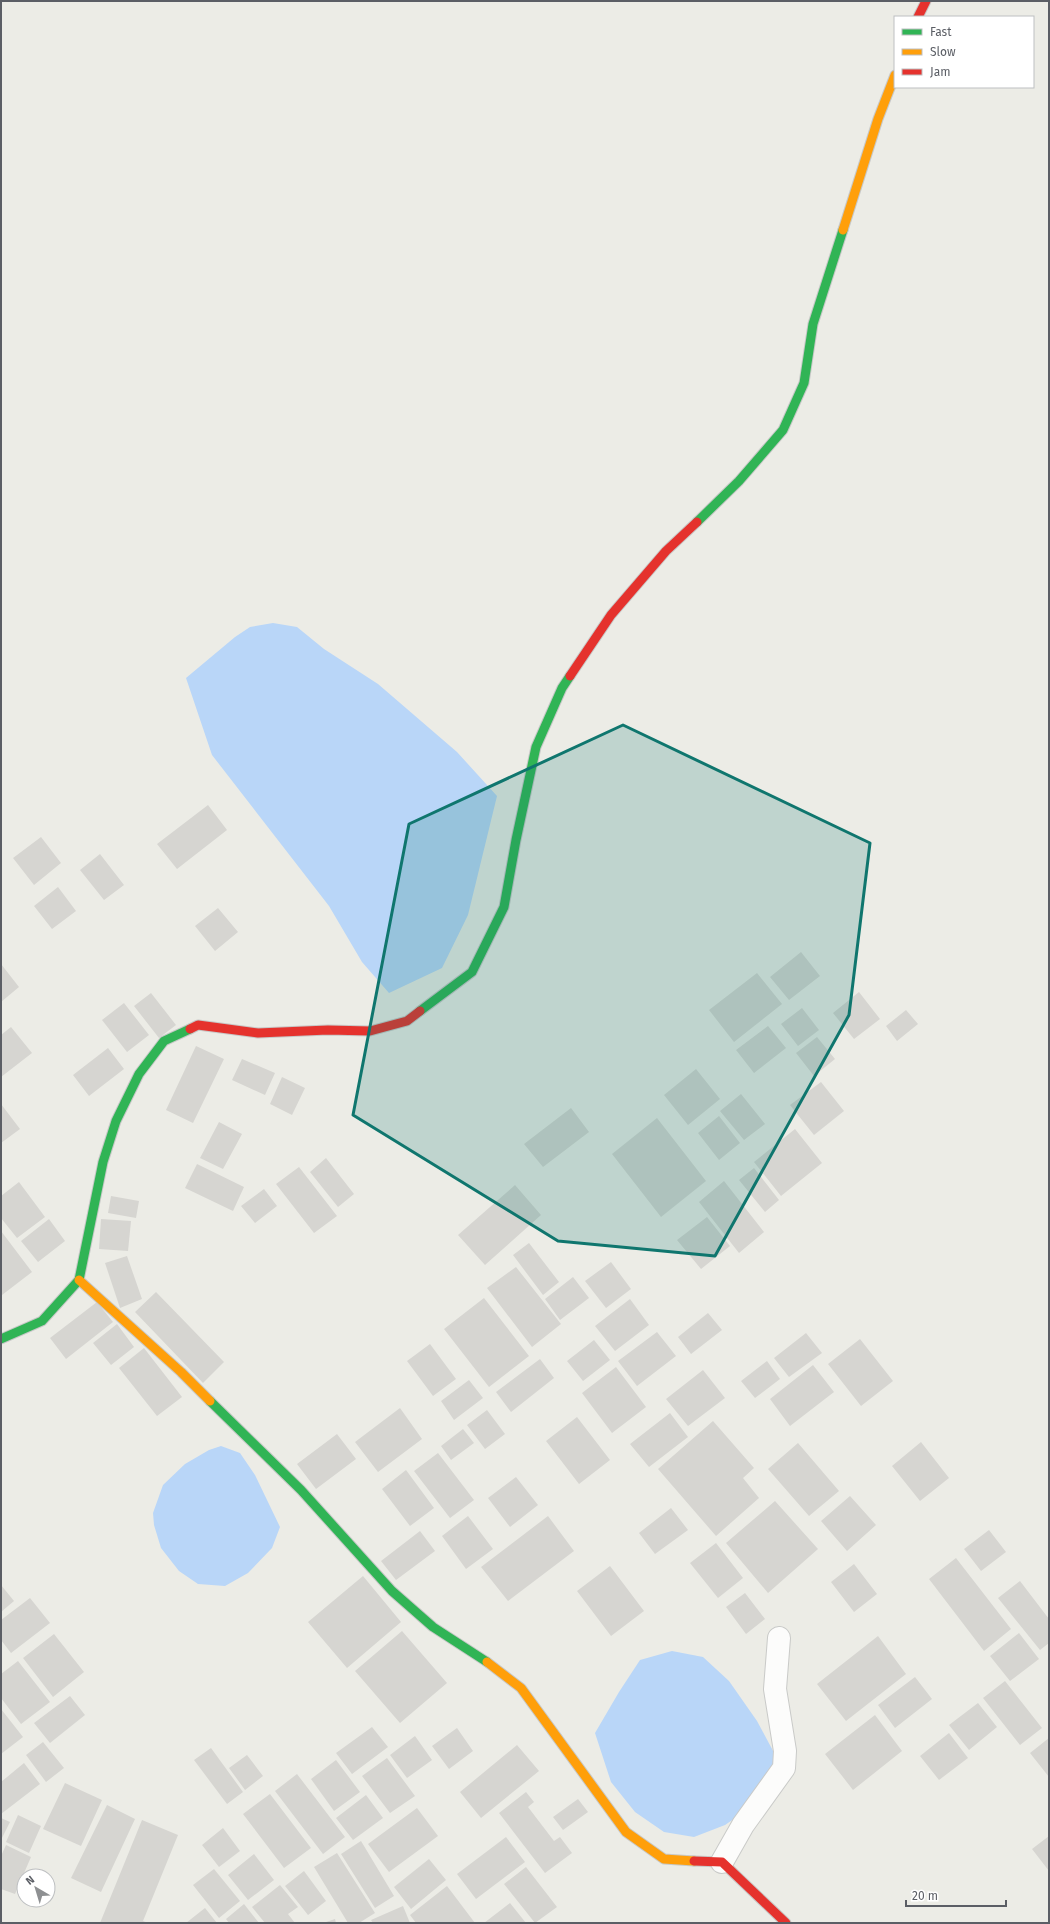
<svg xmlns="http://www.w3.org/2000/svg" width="1050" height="1924" font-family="'Fira Sans',sans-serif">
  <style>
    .water { fill: #b9d6f8 }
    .building { fill: #d6d5d1 }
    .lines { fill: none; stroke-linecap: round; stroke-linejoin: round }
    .street-casing { stroke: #c9cac8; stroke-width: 24 }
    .fast-casing { stroke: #c7c8c7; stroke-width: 11 }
    .slow-casing { stroke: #c7c8c7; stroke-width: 11 }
    .jam-casing { stroke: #c7c8c7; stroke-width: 11 }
    .street { stroke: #fcfcfb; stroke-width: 22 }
    .fast { stroke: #30b455; stroke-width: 9 }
    .slow { stroke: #ff9f0a; stroke-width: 9 }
    .jam { stroke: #e5322d; stroke-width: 9 }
    .marked { fill: #0f766e; fill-opacity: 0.2; stroke: #0f766e; stroke-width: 3; stroke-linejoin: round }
  </style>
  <rect width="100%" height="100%" fill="#ecece6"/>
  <path class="water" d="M273,623l24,4 27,22 54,35 79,68 40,44 -29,119 -26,53 -53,25 -27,-31 -33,-56 -117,-151 -26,-77 49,-41 15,-10z
    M221,1446l19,7 15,22 25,52 -8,21 -24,25 -23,13 -27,-2 -19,-13 -18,-23 -7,-23 -1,-12 10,-28 22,-21 24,-14z
    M672,1651l31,6 26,24 28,40 22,41 -26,44 -28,19 -31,12 -30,-5 -29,-20 -24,-30 -16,-49 24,-41 21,-32z"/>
  <path class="building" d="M208,805l19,25 -50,39 -20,-25z
    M41,837l20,26 -27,22 -21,-27z
    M100,854l24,31 -20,15 -24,-30z
    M58,887l18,24 -24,18 -18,-23z
    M218,908l20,24 -23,19 -20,-25z
    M801,952l19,24 -31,24 -19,-23z
    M1,964l18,23 -18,15z
    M757,973l25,31 -48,38 -25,-32z
    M859,992l21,27 -26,20 -21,-26z
    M151,993l25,32 -17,13 -25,-32z
    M124,1003l25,32 -22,17 -25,-32z
    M802,1008l17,22 -21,16 -17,-22z
    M906,1010l12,14 -21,17 -11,-15z
    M768,1026l18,22 -32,25 -18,-23z
    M11,1027l21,26 -31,24v-42z
    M817,1037l18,22 -21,17 -18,-23z
    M196,1046l28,13 -31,64 -27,-13z
    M108,1048l16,21 -35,27 -16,-21z
    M242,1059l33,14 -10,22 -33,-15z
    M696,1069l24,30 -32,26 -24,-30z
    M282,1077l23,11 -13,27 -22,-11z
    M821,1082l23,29 -30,24 -24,-30z
    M741,1094l24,30 -21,16 -24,-29z
    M1,1104l19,25 -19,14z
    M571,1108l18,24 -46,35 -19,-23z
    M719,1116l21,27 -21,17 -21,-27z
    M657,1118l49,63 -45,36 -49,-63z
    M219,1122l23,12 -19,35 -23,-11z
    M795,1129l27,34 -41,33 -27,-34z
    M326,1158l28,36 -16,13 -28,-35z
    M197,1164l47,23 -11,24 -48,-23z
    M299,1167l38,49 -23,17 -38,-49z
    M754,1168l25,32 -14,12 -26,-32z
    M724,1181l40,51 -25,21 -40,-51z
    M19,1182l26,35 -28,21 -16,-20v-22z
    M515,1185l26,30 -56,50 -27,-30z
    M264,1189l13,17 -22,17 -14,-17z
    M111,1196l28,5 -3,17 -28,-5z
    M707,1217l23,29 -29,23 -24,-29z
    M49,1219l16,22 -27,21 -17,-21z
    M101,1219l30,2 -3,30 -29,-2z
    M1,1231l31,41 -30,23 -1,-2z
    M529,1243l30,39 -16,13 -30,-40z
    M127,1256l15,43 -22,9 -15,-45z
    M611,1262l20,27 -25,19 -21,-27z
    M516,1267l45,57 -29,23 -45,-59z
    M573,1277l16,21 -29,22 -15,-21z
    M156,1292l68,70 -21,21 -68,-71z
    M484,1298l45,58 -40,31 -45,-58z
    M630,1299l19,26 -34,26 -20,-25z
    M97,1302l16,20 -47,37 -16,-21z
    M708,1313l14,17 -31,24 -13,-17z
    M117,1324l17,23 -23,18 -18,-22z
    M657,1332l19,24 -39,30 -19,-25z
    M806,1333l16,20 -33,24 -15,-19z
    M860,1339l33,42 -32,25 -33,-42z
    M594,1340l16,20 -27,21 -16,-20z
    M430,1344l26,35 -23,17 -26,-35z
    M144,1348l38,49 -25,19 -38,-48z
    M540,1359l14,19 -43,34 -15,-20z
    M767,1361l13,18 -25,19 -14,-17z
    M813,1365l21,27 -44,34 -20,-27z
    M616,1367l30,40 -34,26 -30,-40z
    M703,1370l22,28 -37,28 -22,-27z
    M469,1380l14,18 -29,22 -13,-19z
    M400,1408l22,31 -44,33 -23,-30z
    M487,1410l18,24 -20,15 -18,-24z
    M670,1413l18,24 -39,30 -19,-23z
    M577,1417l33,43 -31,24 -33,-43z
    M713,1421l41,47 -11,10 16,20 -43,38 -58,-67z
    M463,1429l11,14 -23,17 -10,-14z
    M337,1434l19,25 -40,30 -19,-25z
    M921,1442l28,36 -29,23 -28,-35z
    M798,1443l41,48 -30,25 -41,-47z
    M438,1453l36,47 -24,18 -36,-47z
    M406,1470l28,38 -24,18 -28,-37z
    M516,1477l22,28 -28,22 -22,-29z
    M850,1496l26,29 -29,26 -26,-30z
    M775,1501l43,48 -50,44 -42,-50z
    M671,1508l17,22 -33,24 -16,-21z
    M468,1516l25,33 -27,20 -24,-33z
    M548,1516l26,35 -66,50 -27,-34z
    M989,1530l17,22 -25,19 -17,-22z
    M420,1531l15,20 -39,29 -15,-19z
    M716,1543l27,35 -25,20 -28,-35z
    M956,1558l55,71 -27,22 -55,-72z
    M854,1564l23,30 -23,18 -23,-30z
    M610,1566l34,45 -33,25 -34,-45z
    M363,1576l38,46 -54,46 -39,-46z
    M1020,1581l29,38v24l-9,7 -42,-52z
    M1,1585l13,16 -13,11z
    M745,1593l20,26 -19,15 -20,-27z
    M30,1598l20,25 -39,30 -10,-13v-20z
    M402,1631l45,52 -47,40 -45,-52z
    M1019,1633l20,26 -29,22 -20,-25z
    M54,1634l30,38 -31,25 -30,-39z
    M878,1636l28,38 -60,47 -29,-37z
    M18,1661l32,41 -29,22 -20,-26v-24z
    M915,1677l17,22 -37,29 -17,-23z
    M1005,1681l37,47 -22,17 -37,-47z
    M70,1696l15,19 -35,28 -16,-20z
    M978,1703l19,24 -28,23 -20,-25z
    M1,1709l22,28 -22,17z
    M875,1715l27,36 -49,39 -28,-36z
    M372,1727l16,20 -36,27 -16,-21z
    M457,1728l16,23 -24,18 -17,-23z
    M949,1733l19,25 -29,22 -19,-24z
    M415,1736l17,24 -25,18 -17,-23z
    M1049,1738v39l-19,-24z
    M43,1742l21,26 -18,14 -20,-27z
    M517,1745l22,26 -58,47 -21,-26z
    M211,1748l32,44 -16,12 -33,-44z
    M247,1755l16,21 -18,14 -16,-22z
    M387,1758l28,38 -25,17 -28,-37z
    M336,1760l24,32 -26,19 -23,-32z
    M24,1763l16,21 -39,30v-32z
    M297,1774l48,63 -22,17 -48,-63z
    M65,1783l37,17 -21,46 -38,-17z
    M526,1792l8,10 -6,5 26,34 6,-4 12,16 -27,20 -46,-60z
    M270,1794l41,54 -27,20 -41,-54z
    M366,1795l17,23 -30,22 -17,-22z
    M578,1799l10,13 -25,18 -10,-13z
    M107,1805l28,14 -34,73 -30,-14z
    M417,1808l21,28 -49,36 -21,-28z
    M18,1815l23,11 -12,27 -23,-11z
    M1,1818l9,4 -9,18z
    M142,1820l36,15 -35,86 5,2h-48z
    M223,1828l17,23 -21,16 -17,-22z
    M1049,1836v35l-17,-22z
    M506,1837l19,25 -49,37 -19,-25z
    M361,1841l33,55 -19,12 -34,-54z
    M6,1845l25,12 -16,37 -14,-5v-33z
    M337,1853l38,60 -16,10h-11l-34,-56z
    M254,1854l20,26 -26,20 -20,-25z
    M429,1859l17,21 -35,29 -17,-22z
    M526,1867l31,40 -22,16 -31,-39z
    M214,1869l26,32 -21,17 -26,-33z
    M304,1871l22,30 -18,14 -23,-29z
    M280,1885l18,22 -10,7 7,9h-30l-13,-16z
    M447,1886l28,37h-59l-6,-8z
    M510,1903l16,20h-42z
    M244,1904l15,19h-30l-3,-4z
    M403,1906l7,17h-37l-2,-3z
    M205,1908l12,15h-31z
    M335,1919l1,4h-13z"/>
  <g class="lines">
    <g class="street-casing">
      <path id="street" d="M722,1862l21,-37 41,-57 1,-17 -10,-62 4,-51"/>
    </g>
    <g class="fast-casing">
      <path id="fast" d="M697,522l42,-41 44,-51 21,-47 9,-59 30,-94
        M420,1011l52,-39 32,-65 12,-67 20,-93 26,-59 8,-12
        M1,1339l41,-18 37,-41 24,-118 13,-41 23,-47 25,-33 26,-12
        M210,1401l91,89 91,101 41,36 54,35"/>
    </g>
    <g class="slow-casing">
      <path id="slow" d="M843,230l35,-111 17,-44
        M79,1280l102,92 29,29
        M487,1662l34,26 105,144 38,27 30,2"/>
    </g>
    <g class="jam-casing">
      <path id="jam" d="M918,17l8,-16
        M570,676l41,-61 55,-64 31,-29
        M190,1029l8,-4 60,8 70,-3 42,1 37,-10 13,-10
        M694,1861l28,1 64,61"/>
    </g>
    <use href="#street" class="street"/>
    <use href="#fast" class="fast"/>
    <use href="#slow" class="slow"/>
    <use href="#jam" class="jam"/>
  </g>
  <path class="marked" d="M623,725l247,118 -21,172 -134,241 -157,-15 -205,-126 56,-291z"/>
  <rect width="1050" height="1924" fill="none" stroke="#5b5e65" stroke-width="4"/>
  <rect x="894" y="16" width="140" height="72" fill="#ffffff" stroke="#bdbfc1"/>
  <rect x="902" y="29" width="20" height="6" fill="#30b455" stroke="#bdbfc1"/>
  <text x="930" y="36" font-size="12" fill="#5b5e65">Fast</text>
  <rect x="902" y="49" width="20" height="6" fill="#ff9f0a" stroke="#bdbfc1"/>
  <text x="930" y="56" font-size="12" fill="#5b5e65">Slow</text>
  <rect x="902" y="69" width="20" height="6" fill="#e5322d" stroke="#bdbfc1"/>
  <text x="930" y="76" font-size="12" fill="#5b5e65">Jam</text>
  <g transform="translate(36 1888) rotate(322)"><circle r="19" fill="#ffffff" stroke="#bdbfc1"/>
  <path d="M0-3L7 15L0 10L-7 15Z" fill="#8e9092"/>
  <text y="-6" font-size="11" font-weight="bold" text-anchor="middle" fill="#5b5e65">N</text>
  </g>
  <path d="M906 1900v6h100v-6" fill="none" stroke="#5b5e65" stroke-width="2"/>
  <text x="912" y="1900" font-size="12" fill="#5b5e65" stroke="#ffffff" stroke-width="3" paint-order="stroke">20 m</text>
</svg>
